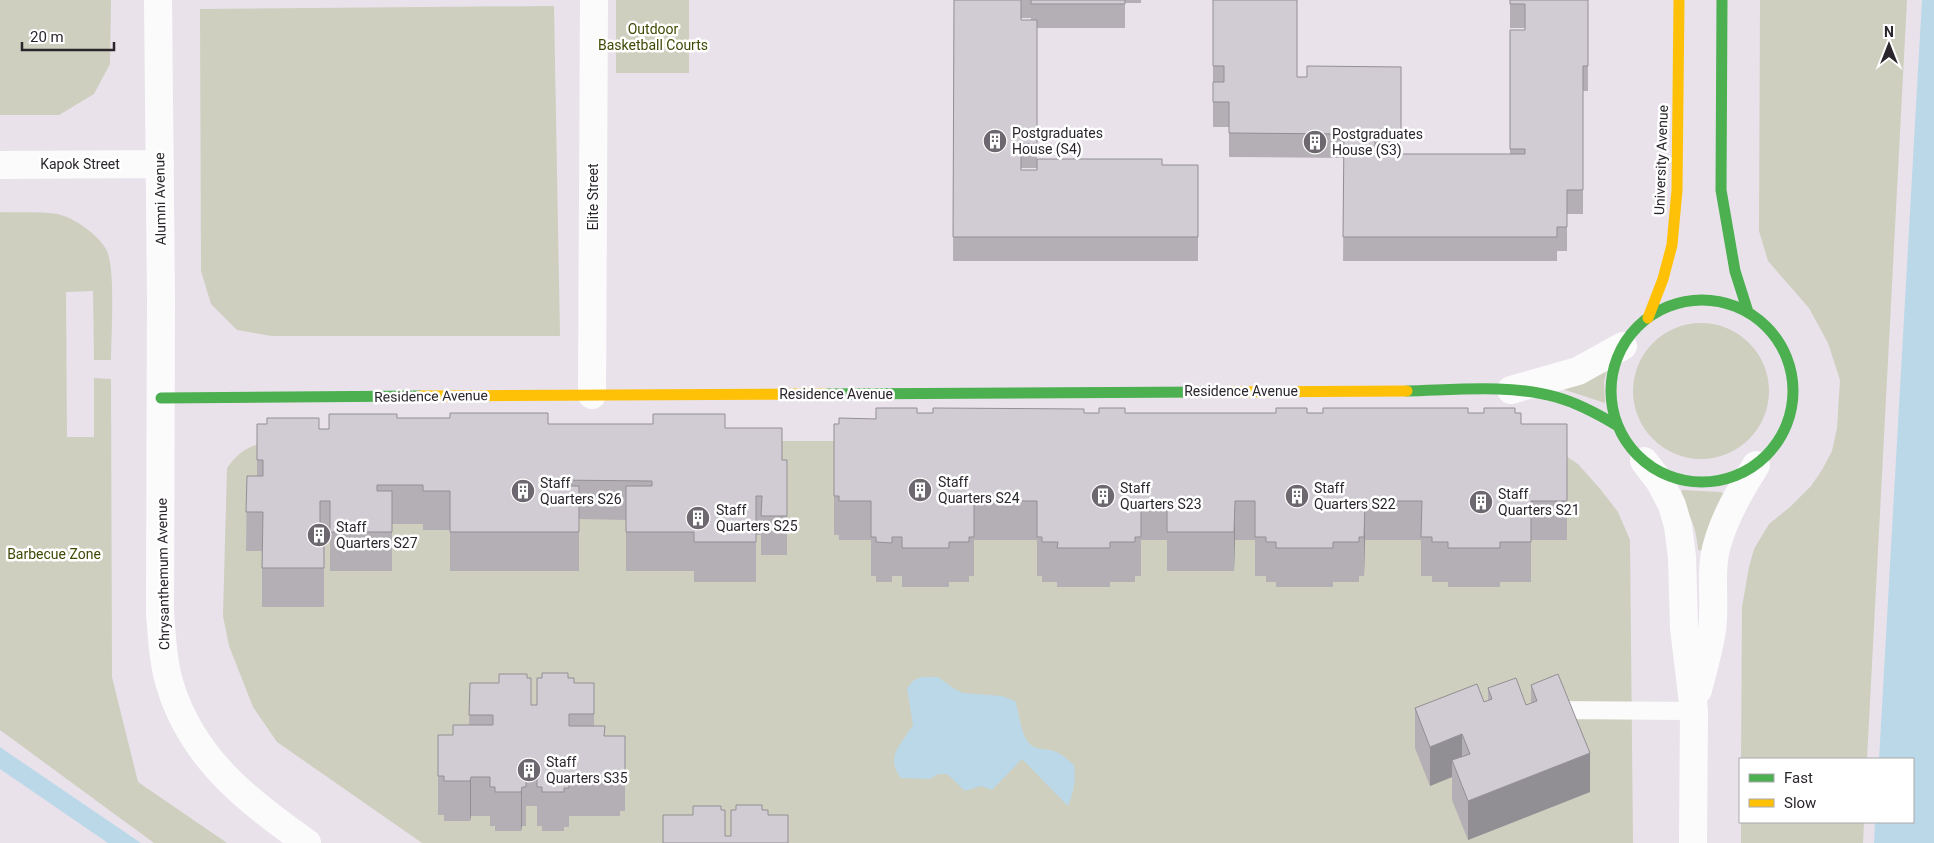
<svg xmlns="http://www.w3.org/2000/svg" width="1934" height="843" font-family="Roboto,sans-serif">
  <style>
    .green { fill: #cecfbe }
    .water { fill: #bbd8e9 }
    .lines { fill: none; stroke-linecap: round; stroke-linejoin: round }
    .lane { stroke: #fcfbfc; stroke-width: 18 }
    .street { stroke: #fcfbfc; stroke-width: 28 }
    .fast { stroke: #4caf50; stroke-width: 11 }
    .slow { stroke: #ffc107; stroke-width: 11 }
    .wall { fill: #b4afb5; fill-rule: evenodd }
    .shaded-wall { fill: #928f94 }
    .building { fill: #d1ccd3; stroke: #928f94 }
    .labels { text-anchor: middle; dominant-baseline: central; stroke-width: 5; stroke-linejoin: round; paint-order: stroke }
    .park-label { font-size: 14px; fill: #404905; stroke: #fff }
    .poi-label { font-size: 14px; fill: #2a262c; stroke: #fff; text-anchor: start }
    .street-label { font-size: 14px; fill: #2a262c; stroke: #fff }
  </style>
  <rect width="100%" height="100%" fill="#e9e2eb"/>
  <path class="green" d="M0,0h111l-1,64 -16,30 -35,21h-59z
    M616,0h73v73h-73z
    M1760,0h147l-40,759h-126l1,-152 7,-40 5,-18 15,-25 21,-17 21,-21 11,-16 10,-19 5,-23 3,-48 -12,-37 -19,-35 -41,-47 -9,-30z
    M554,6l6,330h-288l-35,-6 -26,-26 -10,-33 -1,-262z
    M0,212c14,1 49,-1 61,3 15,4 38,21 45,34 10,17 5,88 5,111h-17l-1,-69 -27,1 1,145h27v-59l17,1 1,298 26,105 89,61h-73l-154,-113z
    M1633 391a68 68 0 1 1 136 0a68 68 0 1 1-136 0Z
    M1607,369l-3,13 1,21 -73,-24z
    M291,441h1231l33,8 23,15 23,26 17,22 12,28 3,303h-1211l-145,-101 -24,-35 -24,-61 -6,-30 4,-148c19,-26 33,-25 64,-27z
    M1682,490l38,2 5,2 -19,57 -8,-1c-1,-19 -7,-35 -18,-51z
    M1741,822h123l-1,21h-122z"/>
  <path class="water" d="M1922,0h12v843h-60l1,-21h38v-63h-34z
    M922,677h16l15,11 10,5 39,3 13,5c4,11 6,33 13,41 7,9 17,6 26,9 7,2 14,9 20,14 2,15 0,26 -6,41l-46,-47 -30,31 -11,-4 -16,5 -18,-17h-9l-8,5 -29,-1c-17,-22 1,-34 12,-53l-6,-37 7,-8z
    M0,747l10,7 131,89h-33l-108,-74z"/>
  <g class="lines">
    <path class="lane" d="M1549,710l145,1"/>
    <path class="street" d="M158,0l3,298 -1,315c2,25 3,49 10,72 22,73 77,116 137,158
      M0,165l160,-1
      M1511,390l67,-19 45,-25
      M592,395l2,-395
      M1644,461l16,21 12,23 6,21 4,31 2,71 10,83 -1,132
      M1698,690c5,-20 11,-40 14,-60 4,-28 -3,-58 5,-85 8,-29 23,-54 39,-80"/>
    <path class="fast" d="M1722,0l-1,190 14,81 13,41
      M1611 391a91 91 0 1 1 182 0a91 91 0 1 1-182 0Z
      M1407,391c47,-1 104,-7 149,6 22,6 42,17 62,29
      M825,394l381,-2
      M161,398l259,-2"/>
    <path class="slow" d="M1648,318l15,-39 9,-34 5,-55 2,-190
      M1206,392l201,-1
      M420,396l405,-2"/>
  </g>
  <path class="wall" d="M954,0h187v3h-16v25h-88v131l125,6h36v96h-245zM1021,18h10v2h-10zM1021,168h16v2h-16z
    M1213,0l84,77h10l94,-10v87h109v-124h15v-2h-15v-28h78v91h-5v123h-16v37h-10v10h-214l1,-103 -115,-1v-30h-16z
    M917,413h598l6,11h46v116h-36v42h-31v5h-52v-5h-16v-6h-11v-36h-56l-1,36h-5v6h-26v5h-57v-5h-10v-6h-11v-36h-20l-1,31h-67v-31h-26v36h-6v6h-25v5h-53v-5h-15v-6h-5v-36h-63v36h-5v6h-20v5h-47v-11h-10v6h-16v-6h-5v-36h-32v-5h-5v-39l5,-72z
    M397,418l151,6 177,4 57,32h5v95h-26v-20h-5v47h-62v-11h-68v-51l-47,-1v52h-129v-41h-27v-6h-31v47h-62v-31h-6v67h-62v-56h-16l1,-75h10v-52h10l52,5h10z
    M527,678l4,27h6l31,-27 6,5h20v43l11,10h20v75h-5v5h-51v11h-5v4h-22v-5h-5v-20h-11v20h-4l-1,5h-26v-5h-5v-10h-19l-1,5h-26v-6h-6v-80h15l16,-10 1,-42h29z
    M1531,685l59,107 -122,48 -16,-40v-23l-22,9 -15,-38v-40l69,-6 4,-1v-13l38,17 5,-2z"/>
  <path class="shaded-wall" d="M1235,501v39l-1,31v-39z
    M1365,501v39l-1,36v-39z
    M1462,734v39l-10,-13v17l-22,9v-39z
    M1590,753v39l-122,48v-39z
    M471,777v39l-1,5v-40z
    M522,787v39l-1,5v-39z"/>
  <path class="building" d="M954,0h67v20h16v124h-16v26h16v-11h125v6h36v72h-245z
    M1031,0h94v4h-94z
    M1213,0h84v77h10v-11l94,1v72h-26v15h150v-5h-15v-119h15v-26h-15v-4h78v66h-5v124h-16v37h-10v10h-214l1,-103 -115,-1v-31h-16v-20h11v-16h-11z
    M876,408h41v5h16v-5l151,1v4h15v-5h26v5h151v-5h31v5h16v-5h145v5h16v-5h31v5h6v11h46v77h-36v41h-31v6h-52v-6h-16v-5h-11l1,-36h-57l-1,36h-5v5h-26v6h-57v-6h-10v-5h-11v-36h-20l-1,31h-67v-31h-26v36h-6v5h-25v6h-53l1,-6h-16v-5h-5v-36h-63v36h-5v5h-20v6h-47v-11h-10v6l-16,-1v-5h-5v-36h-32v-5h-5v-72h5v-6l37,1z
    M450,413h98v11h105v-10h72v14h57v32h5v56h-26l1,-20h-6v46h-62v-10h-68v-46h26v-5l-99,-1v6h26v46h-129v-41h-27v-6h-46v6h15v41h-62v-31h-10v31h4v36h-62l1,-56h-17l1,-36h16v-16h-6v-36h10v-6h52v11h10v-15h68v4h53z
    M542,673h26v5h6v5h20v31h-25v12h36l-1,10h21v36h-5v5h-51v11h-5v4h-22v-5h-5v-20h-11v20h-4l-1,5h-26v-5h-5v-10h-19l-1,4h-26v-5h-6v-41h15v-10h40v-10h-24l1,-32h29v-9h28v4h4v27h6v-27h5z
    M1558,674l32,79 -122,48 -16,-41 18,-6 -8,-20 -32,13 -15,-39 62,-24 7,18 8,-3 -4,-11 28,-10 10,27 11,-4 -6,-16z
    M736,805h26v5h6v5h20v28h-125v-28h30v-9h28v4h4v26h6v-26h5z"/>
  <defs>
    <g id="building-disc" transform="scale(1.25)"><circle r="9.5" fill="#6d686f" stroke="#fff"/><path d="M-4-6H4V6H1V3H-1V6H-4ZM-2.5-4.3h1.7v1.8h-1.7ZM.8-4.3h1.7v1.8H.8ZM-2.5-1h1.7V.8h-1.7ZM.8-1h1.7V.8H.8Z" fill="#fff"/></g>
  </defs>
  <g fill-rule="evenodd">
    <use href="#building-disc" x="995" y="141"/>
    <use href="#building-disc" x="1315" y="142"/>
    <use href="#building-disc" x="920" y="490"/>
    <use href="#building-disc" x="523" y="491"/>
    <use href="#building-disc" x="1103" y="496"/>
    <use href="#building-disc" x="1297" y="496"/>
    <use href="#building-disc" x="1481" y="502"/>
    <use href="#building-disc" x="698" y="518"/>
    <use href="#building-disc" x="319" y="535"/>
    <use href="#building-disc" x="529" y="770"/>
  </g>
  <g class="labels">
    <g class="park-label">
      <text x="653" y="29">Outdoor<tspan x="653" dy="16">Basketball Courts</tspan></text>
      <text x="54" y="554">Barbecue Zone</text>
    </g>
    <g class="poi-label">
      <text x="1012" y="133">Postgraduates<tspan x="1012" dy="16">House (S4)</tspan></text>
      <text x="1332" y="134">Postgraduates<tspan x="1332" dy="16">House (S3)</tspan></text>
      <text x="938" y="482">Staff<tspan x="938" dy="16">Quarters S24</tspan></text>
      <text x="540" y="483">Staff<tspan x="540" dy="16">Quarters S26</tspan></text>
      <text x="1120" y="488">Staff<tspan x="1120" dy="16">Quarters S23</tspan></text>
      <text x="1314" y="488">Staff<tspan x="1314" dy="16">Quarters S22</tspan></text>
      <text x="1498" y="494">Staff<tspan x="1498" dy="16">Quarters S21</tspan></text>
      <text x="716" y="510">Staff<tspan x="716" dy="16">Quarters S25</tspan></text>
      <text x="336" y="527">Staff<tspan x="336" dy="16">Quarters S27</tspan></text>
      <text x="546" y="762">Staff<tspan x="546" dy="16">Quarters S35</tspan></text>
    </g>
    <g class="street-label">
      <text transform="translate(1661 160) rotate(-88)">University Avenue</text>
      <text x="80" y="164">Kapok Street</text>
      <text transform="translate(593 197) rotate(-90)">Elite Street</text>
      <text transform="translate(160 199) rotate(-91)">Alumni Avenue</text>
      <text x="1241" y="391">Residence Avenue</text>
      <text x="836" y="394">Residence Avenue</text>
      <text transform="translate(431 396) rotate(-1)">Residence Avenue</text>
      <text transform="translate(163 574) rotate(-91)">Chrysanthemum Avenue</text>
    </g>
  </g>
  <rect x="1739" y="758" width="175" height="65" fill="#ffffff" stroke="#aaa8ab"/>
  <rect x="1749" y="774" width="25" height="8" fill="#4caf50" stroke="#aaa8ab"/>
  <text x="1784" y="783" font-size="15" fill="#2a262c">Fast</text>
  <rect x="1749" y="799" width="25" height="8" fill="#ffc107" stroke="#aaa8ab"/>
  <text x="1784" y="808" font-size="15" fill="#2a262c">Slow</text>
  <g transform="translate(1889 45)" stroke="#ffffff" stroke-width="4" paint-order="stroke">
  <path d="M0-4L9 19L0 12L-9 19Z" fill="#2a262c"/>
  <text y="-8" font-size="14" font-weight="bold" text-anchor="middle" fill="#2a262c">N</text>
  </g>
  <path d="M22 42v8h92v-8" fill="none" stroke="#2a262c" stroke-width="2.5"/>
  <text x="30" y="42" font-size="15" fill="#2a262c" stroke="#ffffff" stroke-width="4" paint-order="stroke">20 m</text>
</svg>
